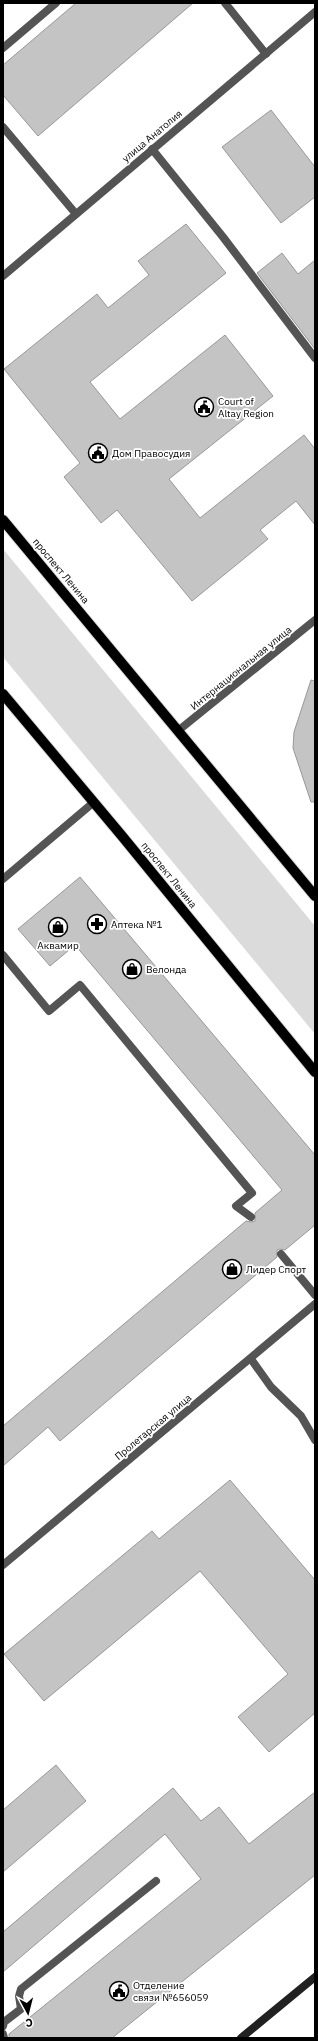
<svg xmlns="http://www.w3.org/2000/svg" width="318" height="2041" font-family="'IBM Plex Sans',sans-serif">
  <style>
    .green { fill: #dbdbdb }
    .building { fill: #c4c4c4; stroke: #989898 }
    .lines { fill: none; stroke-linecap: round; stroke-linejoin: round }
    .primary-casing { stroke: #dbdbdb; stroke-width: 12 }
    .service { stroke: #545454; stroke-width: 8 }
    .minor { stroke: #545454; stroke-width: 8 }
    .secondary { stroke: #212121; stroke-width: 8 }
    .primary { stroke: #000; stroke-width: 10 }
    .labels { text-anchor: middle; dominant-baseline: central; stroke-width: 3.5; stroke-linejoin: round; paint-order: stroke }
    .street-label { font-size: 10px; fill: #000; stroke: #fff }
    .poi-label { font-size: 10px; fill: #000; stroke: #fff; text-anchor: start }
  </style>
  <rect width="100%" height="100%" fill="#fff"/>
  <path class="green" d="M3,549l312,377v108l-312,-377z"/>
  <path class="building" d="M76,3h117l-155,133 -35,-41v-30z
    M271,110l44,57v30l-34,26 -59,-76z
    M186,224l40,49 -136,109 30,37 105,-84 48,61 -104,83 31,39 104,-83 11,14v76l-19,-24 -36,29 8,9 -76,62 -75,-91 -16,13 -37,-46 16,-14 -76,-94 93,-75 11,14 41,-33 -11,-14z
    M282,253l16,21 17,-14v89l-58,-76z
    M311,680l4,1v121h-4l-18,-54 1,-16z
    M80,877l235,278v70l-30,25 -5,-1 -3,1v7l-217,184 -12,-14 -45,39v-40l243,-205 5,1 4,-1v-8l27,-23 -207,-245 -25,21 -32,-37z
    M230,1480l85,100v133l-46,39 -31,-35 50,-43 -88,-103 -156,130 -40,-47 148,-123 7,8z
    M56,1765l30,36 -83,71v-62z
    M173,1788l28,33 18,-14 30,37 66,-52v83l-203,163h-103v-4l192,-155 -36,-45 -162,138v-40z"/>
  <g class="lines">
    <g class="primary-casing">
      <path id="primary" d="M3,520l312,376
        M3,694l119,142 193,236"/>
    </g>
    <path class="service" d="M225,3l41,51
      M3,48l53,-45
      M3,127l73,87
      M152,149l71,88 92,121
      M3,955l46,56 31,-26 172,208 -16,13 15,11
      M281,1254l34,41
      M251,1359l20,28 30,29 14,24
      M3,2026l1,-4 17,-13 -2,-13 2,-7 135,-108
      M3,2034l1,4"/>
    <path class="minor" d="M3,276l312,-264
      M179,730l136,-110
      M3,879l91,-77
      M3,1565l312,-261"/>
    <path class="secondary" d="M241,2038l74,-61"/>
    <use href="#primary" class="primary"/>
  </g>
  <defs>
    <g id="civic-ring" transform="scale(1)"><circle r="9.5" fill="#fff" stroke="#000" stroke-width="1.5"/><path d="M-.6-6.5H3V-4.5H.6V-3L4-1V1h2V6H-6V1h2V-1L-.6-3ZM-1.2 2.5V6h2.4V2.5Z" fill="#000"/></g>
    <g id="pharmacy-ring" transform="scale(1)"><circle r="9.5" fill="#fff" stroke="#000" stroke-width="1.5"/><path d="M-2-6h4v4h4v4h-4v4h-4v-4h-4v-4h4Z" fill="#000"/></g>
    <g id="shop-ring" transform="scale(1)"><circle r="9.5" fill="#fff" stroke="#000" stroke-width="1.5"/><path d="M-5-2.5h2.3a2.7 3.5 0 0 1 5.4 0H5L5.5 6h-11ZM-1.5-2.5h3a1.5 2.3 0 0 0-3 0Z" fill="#000"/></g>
  </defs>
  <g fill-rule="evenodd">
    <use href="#civic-ring" x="204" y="407"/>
    <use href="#civic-ring" x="98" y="453"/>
    <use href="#pharmacy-ring" x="97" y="924"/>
    <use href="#shop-ring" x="58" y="927"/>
    <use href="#shop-ring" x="132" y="969"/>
    <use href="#shop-ring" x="232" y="1269"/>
    <use href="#civic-ring" x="119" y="1991"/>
  </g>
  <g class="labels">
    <g class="street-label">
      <text transform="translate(152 136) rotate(-40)">улица Анатолия</text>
      <text transform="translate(61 571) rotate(50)">проспект Ленина</text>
      <text transform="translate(241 668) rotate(-39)">Интернациональная улица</text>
      <text transform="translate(169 875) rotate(51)">проспект Ленина</text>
      <text transform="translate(153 1427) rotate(-40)">Пролетарская улица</text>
    </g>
    <g class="poi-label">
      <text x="218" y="401">Court of<tspan x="218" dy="12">Altay Region</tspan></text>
      <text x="112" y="453">Дом Правосудия</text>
      <text x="111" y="924">Аптека №1</text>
      <text x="58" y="945" text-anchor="middle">Аквамир</text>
      <text x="146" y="969">Велонда</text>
      <text x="246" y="1269">Лидер Спорт</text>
      <text x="133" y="1985">Отделение<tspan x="133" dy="12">связи №656059</tspan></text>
    </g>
  </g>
  <rect width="318" height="2041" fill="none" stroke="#000000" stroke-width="8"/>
  <g transform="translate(28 2013) rotate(173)" stroke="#ffffff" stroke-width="3" paint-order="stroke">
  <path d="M0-3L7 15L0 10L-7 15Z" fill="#000000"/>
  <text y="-6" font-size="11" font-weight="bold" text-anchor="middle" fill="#000000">С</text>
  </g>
</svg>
